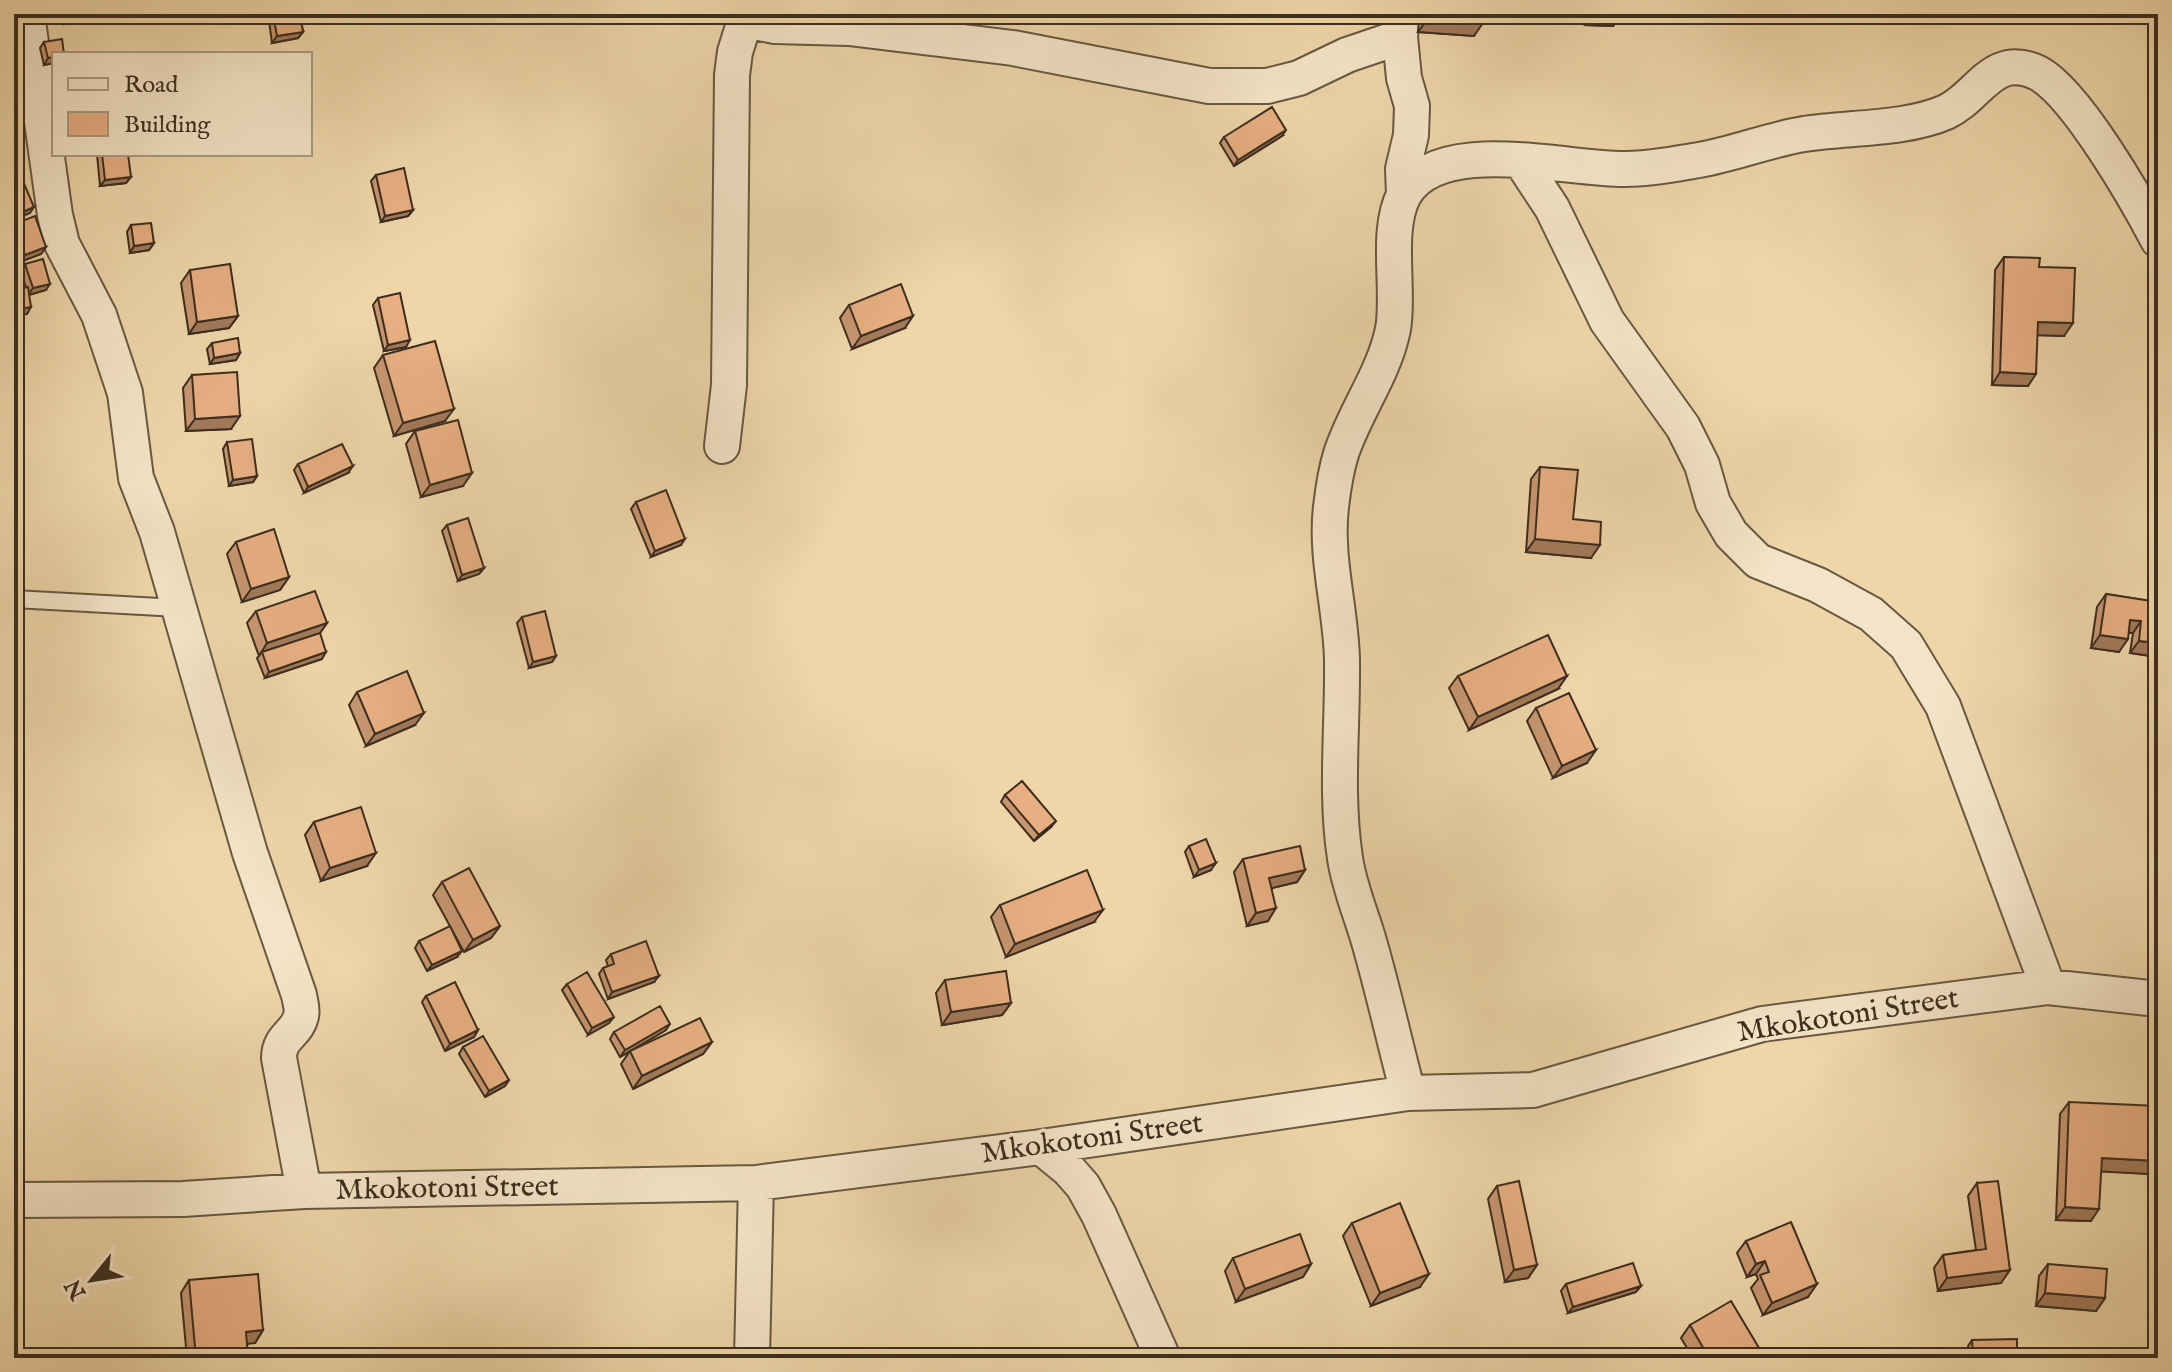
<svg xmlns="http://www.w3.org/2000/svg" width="2172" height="1372" font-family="'IM FELL English',serif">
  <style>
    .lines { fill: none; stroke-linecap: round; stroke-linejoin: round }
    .service-casing { stroke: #685842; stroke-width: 20 }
    .minor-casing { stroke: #685842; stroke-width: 38 }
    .service { stroke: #f4e4c7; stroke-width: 16 }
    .minor { stroke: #f4e4c7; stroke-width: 34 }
    .wall { fill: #c79670; stroke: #3c2e1f; stroke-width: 2 }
    .shaded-wall { fill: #a27a5b; stroke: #3c2e1f; stroke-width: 2 }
    .building { fill: #e7af82; stroke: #3c2e1f; stroke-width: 2 }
    .labels { text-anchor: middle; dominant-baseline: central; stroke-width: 7; stroke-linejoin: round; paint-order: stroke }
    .street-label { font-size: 30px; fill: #3c2e1f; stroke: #f4e4c7 }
  </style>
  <rect width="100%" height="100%" fill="#eed6a9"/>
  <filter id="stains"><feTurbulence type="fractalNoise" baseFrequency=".0025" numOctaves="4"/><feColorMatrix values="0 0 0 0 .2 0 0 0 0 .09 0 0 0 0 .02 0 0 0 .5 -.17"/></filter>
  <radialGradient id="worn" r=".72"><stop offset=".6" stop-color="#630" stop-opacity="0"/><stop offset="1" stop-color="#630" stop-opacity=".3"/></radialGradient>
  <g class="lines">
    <g class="service-casing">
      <path id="service" d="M14,599l164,9"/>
    </g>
    <g class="minor-casing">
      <path id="minor" d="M27,14l28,201 7,29 37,71 26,78 11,85 21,54 93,321 49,142c1,6 4,15 2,21 -4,18 -22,20 -22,42l25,133
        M1402,14l-2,23 4,41 8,28 -1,29 -8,34 1,26
        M744,20l31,6 74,2 164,20 196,38h58l32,-8 48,-23 53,-18
        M1521,161l31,47 55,113 76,106 19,38 11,38 18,31 27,27 60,24 53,29 35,31 37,61 105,281
        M722,446l7,-61 3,-310 3,-23 12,-38
        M1408,1093c-13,-49 -24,-99 -38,-148 -8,-29 -21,-58 -25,-87 -10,-65 -2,-133 -3,-198 -1,-51 -17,-102 -11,-153 2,-17 5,-37 10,-53 14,-43 43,-80 52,-125 7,-37 -8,-99 11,-134 34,-62 167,-24 223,-26 24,0 48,-5 72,-9 35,-6 69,-20 105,-26 44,-7 101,-4 142,-22 33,-15 47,-61 92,-39 38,20 99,127 120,167
        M1041,1147l27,22 15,17 16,29 64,143
        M14,1200l169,-1 121,-8 452,-8 285,-36 367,-54 125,-3 229,-66 286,-37 110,12
        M752,1358l4,-175"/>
    </g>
    <use href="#service" class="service"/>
    <use href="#minor" class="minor"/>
  </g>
  <path class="wall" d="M63,14h39l-37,10z
    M268,14h32l3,18 -5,6 -26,5z
    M1408,14h75l-9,22 -56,-4 1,-14 -11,-1z
    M1585,14h37l-9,12 -28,-1z
    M44,42l10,12v9l-10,2 -4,-17z
    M1282,136l-48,30 -14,-23 4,-6z
    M97,154h31l-2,29 -26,3z
    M376,175l37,35 -5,6 -27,6 -10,-41z
    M14,224l32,23 -5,7 -21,8 -5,-16 -1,1z
    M131,225l23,18 -5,7 -19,3 -3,-21z
    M2004,257l35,10 25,69 -27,-1 -9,51 -36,-1 3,-115z
    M25,264l21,26 -17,5 -2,19 -1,-26 -5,-18z
    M190,270l48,46 -9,12 -40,6 -8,-51z
    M378,298l28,49 -22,4 -11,-46z
    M849,305l56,23 -53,21 -12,-31z
    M212,343l28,10 -4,7 -26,4 -3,-15z
    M383,355l62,66 -51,15 -20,-68z
    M192,375l39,54 -45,2 -3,-43z
    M415,431l48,55 -42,11 -15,-53z
    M227,442l30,34 -4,6 -24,4 -6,-37z
    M298,464l50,9 -44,20 -10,-23z
    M1540,467l33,52 18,39 -65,-6 5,-73z
    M636,502l45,43 -30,12 -20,-48z
    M447,525l37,43 -5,6 -21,7 -16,-50z
    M236,542l53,35 -9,13 -38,12 -15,-48z
    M2106,594l52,8v55l-28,-4 3,-20h-4l-10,19 -28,-4 6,-41z
    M256,611l71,12 -7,10 2,26 -57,19 -8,-20 2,-2 -12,-33z
    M522,617l34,39 -4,6 -23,6 -12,-45z
    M1458,676l100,13 -89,41 -20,-42z
    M357,692l58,33 -49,21 -17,-41z
    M1536,708l51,55 -34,15 -26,-57z
    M1005,795l46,32 -17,14 -33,-39z
    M314,822l53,44 -46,15 -16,-46z
    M1189,846l22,24 -17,7 -9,-25z
    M1243,859l62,11 -8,12 -25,6 -4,33 -21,5 -13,-54z
    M442,882l58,44 -9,12 -27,14 -31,-57z
    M1000,905l94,17 -88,35 -15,-40z
    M419,941l38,16 -30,14 -12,-23z
    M611,954l43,28 -46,17 -9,-25 4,-6 5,-2 -2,-6z
    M945,980l66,23 -9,12 -60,10 -6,-32z
    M567,984l42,39 -21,12 -26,-45z
    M426,996l52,34 -4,7 -29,14 -23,-49z
    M666,1030l-46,27 -10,-18 4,-7z
    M712,1042l-9,12 -70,35 -12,-25 9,-13z
    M463,1047l46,33 -4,6 -20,11 -26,-43z
    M2069,1102l89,59 -9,13 -48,-3 -10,50 -35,-1 4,-106z
    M1977,1183l24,100 -63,8 -4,-23 9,-13 33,-5 -8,-54z
    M1497,1186l40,79 -9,13 -23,4 -17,-83z
    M1352,1223l68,64 -49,19 -28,-70z
    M1746,1241l62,56 -45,18 -12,-27 7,-9 -2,-5 -9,3 -10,-24z
    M1233,1258l78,6 -8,13 -67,25 -11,-31z
    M2048,1264l57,34 -9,13 -60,-5 3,-30z
    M189,1280l74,50 -8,13h-8l1,15h-61l-6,-65z
    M1566,1284l70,8 -68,21 -7,-22z
    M1690,1325l69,23 -7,10h-59l-12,-20z
    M1972,1340l45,18h-49v-12z"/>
  <path class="shaded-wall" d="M72,14h30l-37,10z
    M1244,14h69l-6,8 -66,-4z
    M1410,14h12l-3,4 -11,-1z
    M1592,14h30l-9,12 -28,-1z
    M1427,20l56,3 -9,13 -56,-4z
    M303,32l-5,6 -26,5 5,-7z
    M54,57v6l-10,2 4,-7z
    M1286,130l-4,6 -48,30 4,-6z
    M131,177l-5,6 -26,3 5,-6z
    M34,207l-4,6 -16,7v-4z
    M413,210l-5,6 -27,6 4,-6z
    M154,243l-5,7 -19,3 4,-7z
    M46,247l-5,7 -21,8 5,-7z
    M50,284l-4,6 -18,5 5,-7z
    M31,307l-4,7 -13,2v-6z
    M238,316l-9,12 -40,6 8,-12z
    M913,316l-8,12 -53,21 9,-13z
    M2038,322l35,1 -9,13 -35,-1z
    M410,340l-4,7 -22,4 4,-6z
    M240,353l-4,7 -26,4 4,-6z
    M2000,372l36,2 -8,12 -36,-1z
    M454,409l-9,12 -51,15 9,-13z
    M240,416l-9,13 -45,2 9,-12z
    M353,466l-5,7 -44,20 4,-6z
    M472,473l-9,13 -42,11 9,-12z
    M257,476l-4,6 -24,4 4,-6z
    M685,539l-4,6 -30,12 4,-6z
    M1535,539l65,6 -9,13 -65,-6z
    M484,568l-5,6 -21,7 4,-6z
    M289,577l-9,13 -38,12 9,-13z
    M2130,620l11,1 -8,12 -12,-1z
    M327,623l-9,13 -56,16 -3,4 8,-13z
    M2100,635l28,4 -9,13 -28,-4z
    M2139,641l19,2v14l-28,-4z
    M326,652l-4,7 -57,19 4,-6z
    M556,656l-4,6 -23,6 4,-6z
    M1567,676l-9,13 -89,41 9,-13z
    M424,713l-9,12 -49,21 9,-12z
    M1596,750l-9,13 -34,15 9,-12z
    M1056,821l-5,6 -17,14 5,-6z
    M376,853l-9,13 -46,15 9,-13z
    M1216,863l-5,7 -17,7 5,-7z
    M1305,870l-8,12 -37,9 9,-13z
    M1276,908l-8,13 -21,5 9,-13z
    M1103,910l-9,12 -88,35 9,-13z
    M500,926l-9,12 -27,14 9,-12z
    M462,951l-5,6 -30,14 5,-6z
    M659,976l-5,6 -46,17 4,-7z
    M1011,1003l-9,12 -60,10 9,-13z
    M614,1017l-5,6 -21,12 4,-7z
    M670,1024l-4,6 -46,27 5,-7z
    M478,1030l-4,7 -29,14 5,-7z
    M712,1042l-9,12 -70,35 9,-13z
    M509,1080l-4,6 -20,11 4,-6z
    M2102,1158l56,3 -9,13 -56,-3z
    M2065,1207l34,2 -8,12 -35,-1z
    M1765,1261l-9,13 -9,3 9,-13z
    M1311,1264l-8,13 -67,25 9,-13z
    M1537,1265l-9,13 -23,4 9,-12z
    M2010,1270l-9,13 -63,8 9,-13z
    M1429,1274l-9,13 -49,19 9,-13z
    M1817,1284l-9,13 -45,18 9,-12z
    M1641,1286l-5,6 -68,21 5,-6z
    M2045,1293l60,5 -9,13 -60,-5z
    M263,1330l-8,13 -18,2 9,-13z
    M1759,1348l-7,10h-11z"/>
  <path class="building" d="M273,14h27l3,18 -26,4z
    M1427,14h56v9l-56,-3z
    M62,39l2,15h-10v3l-6,1 -4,-16z
    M1272,107l14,23 -48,30 -14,-23z
    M102,154h26l3,23 -26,3z
    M14,160l20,47 -20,9z
    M404,168l9,42 -28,6 -9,-41z
    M35,216l11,31 -21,8 -11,-31z
    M151,223l3,20 -20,3 -3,-21z
    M14,226l6,12 -6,3z
    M2004,257l36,1 -1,9 36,1 -2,55 -35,-1 -2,52 -36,-2z
    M43,259l7,25 -17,4 -8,-24z
    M230,264l8,52 -41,6 -7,-52z
    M901,284l12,32 -52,20 -12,-31z
    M28,287l3,20 -17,3v-20z
    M400,293l10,47 -22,5 -10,-47z
    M238,338l2,15 -26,5 -2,-15z
    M435,341l19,68 -51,14 -20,-68z
    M237,372l3,44 -45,3 -3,-44z
    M458,420l14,53 -42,12 -15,-54z
    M252,439l5,37 -24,4 -6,-38z
    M342,444l11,22 -45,21 -10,-23z
    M1540,467l38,3 -5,49 28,3 -1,23 -65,-6z
    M666,490l19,49 -30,12 -19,-49z
    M468,518l16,50 -22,7 -15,-50z
    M274,529l15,48 -38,12 -15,-47z
    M315,591l12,32 -60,20 -11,-32z
    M2106,594l52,8v41l-19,-2 2,-20 -11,-1 -2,19 -28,-4z
    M545,611l11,45 -23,6 -11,-45z
    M320,633l6,19 -57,20 -7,-20z
    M1548,635l19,41 -89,41 -20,-41z
    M407,671l17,42 -49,21 -18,-42z
    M1569,693l27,57 -34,16 -26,-58z
    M1022,781l34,40 -17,14 -34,-40z
    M361,807l15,46 -46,15 -16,-46z
    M1206,839l10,24 -17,7 -10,-24z
    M1300,846l5,24 -36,8 7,30 -20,5 -13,-54z
    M469,868l31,58 -27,14 -31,-58z
    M1087,870l16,40 -88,34 -15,-39z
    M450,926l12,25 -30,14 -13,-24z
    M646,941l13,35 -47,16 -9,-24 11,-4 -3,-10z
    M1006,971l5,32 -60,9 -6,-32z
    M587,972l27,45 -22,11 -25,-44z
    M455,982l23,48 -28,14 -24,-48z
    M660,1006l10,18 -45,26 -11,-18z
    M700,1018l12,24 -70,34 -12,-25z
    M483,1036l26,44 -20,11 -26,-44z
    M2069,1102l89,4v55l-56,-3 -3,51 -34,-2z
    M1519,1181l18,84 -23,5 -17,-84z
    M1998,1181l12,89 -63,8 -4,-23 43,-6 -9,-66z
    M1400,1203l29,71 -49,19 -28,-70z
    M1791,1222l26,62 -45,19 -12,-28 9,-3 -4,-11 -9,3 -10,-23z
    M1300,1234l11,30 -66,25 -12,-31z
    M1633,1263l8,23 -68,21 -7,-23z
    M2048,1264l59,5 -2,29 -60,-5z
    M258,1274l5,56 -17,2 2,26h-52l-7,-78z
    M1731,1301l28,47 -18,10h-32l-19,-33z
    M2017,1339v19h-44l-1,-18z"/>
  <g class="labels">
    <g class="street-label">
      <text transform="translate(1848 1016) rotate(-9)">Mkokotoni Street</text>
      <text transform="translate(1092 1139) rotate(-8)">Mkokotoni Street</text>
      <text transform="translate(447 1189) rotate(-1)">Mkokotoni Street</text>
    </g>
  </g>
  <rect width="2172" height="1372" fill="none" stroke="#eed6a9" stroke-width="48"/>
  <rect x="16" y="16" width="2140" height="1340" fill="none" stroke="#3c2e1f" stroke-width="4"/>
  <rect x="24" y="24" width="2124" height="1324" fill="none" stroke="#3c2e1f" stroke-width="2"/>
  <rect x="52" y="52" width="260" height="104" fill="#f4e4c7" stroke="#aa9b84" stroke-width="2"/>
  <rect x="68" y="78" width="40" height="12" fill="#f4e4c7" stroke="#aa9b84" stroke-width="2"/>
  <text x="124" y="92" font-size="24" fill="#3c2e1f">Road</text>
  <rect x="68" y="112" width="40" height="24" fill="#e7af82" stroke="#aa9b84" stroke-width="2"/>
  <text x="124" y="132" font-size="24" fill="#3c2e1f">Building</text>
  <g transform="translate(92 1280) rotate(240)" stroke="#f4e4c7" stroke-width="6" paint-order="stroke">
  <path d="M0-6L14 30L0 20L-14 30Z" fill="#3c2e1f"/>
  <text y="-12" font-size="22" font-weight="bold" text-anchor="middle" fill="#3c2e1f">N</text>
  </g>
  <rect width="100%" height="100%" filter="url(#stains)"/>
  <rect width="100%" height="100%" fill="url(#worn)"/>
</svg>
